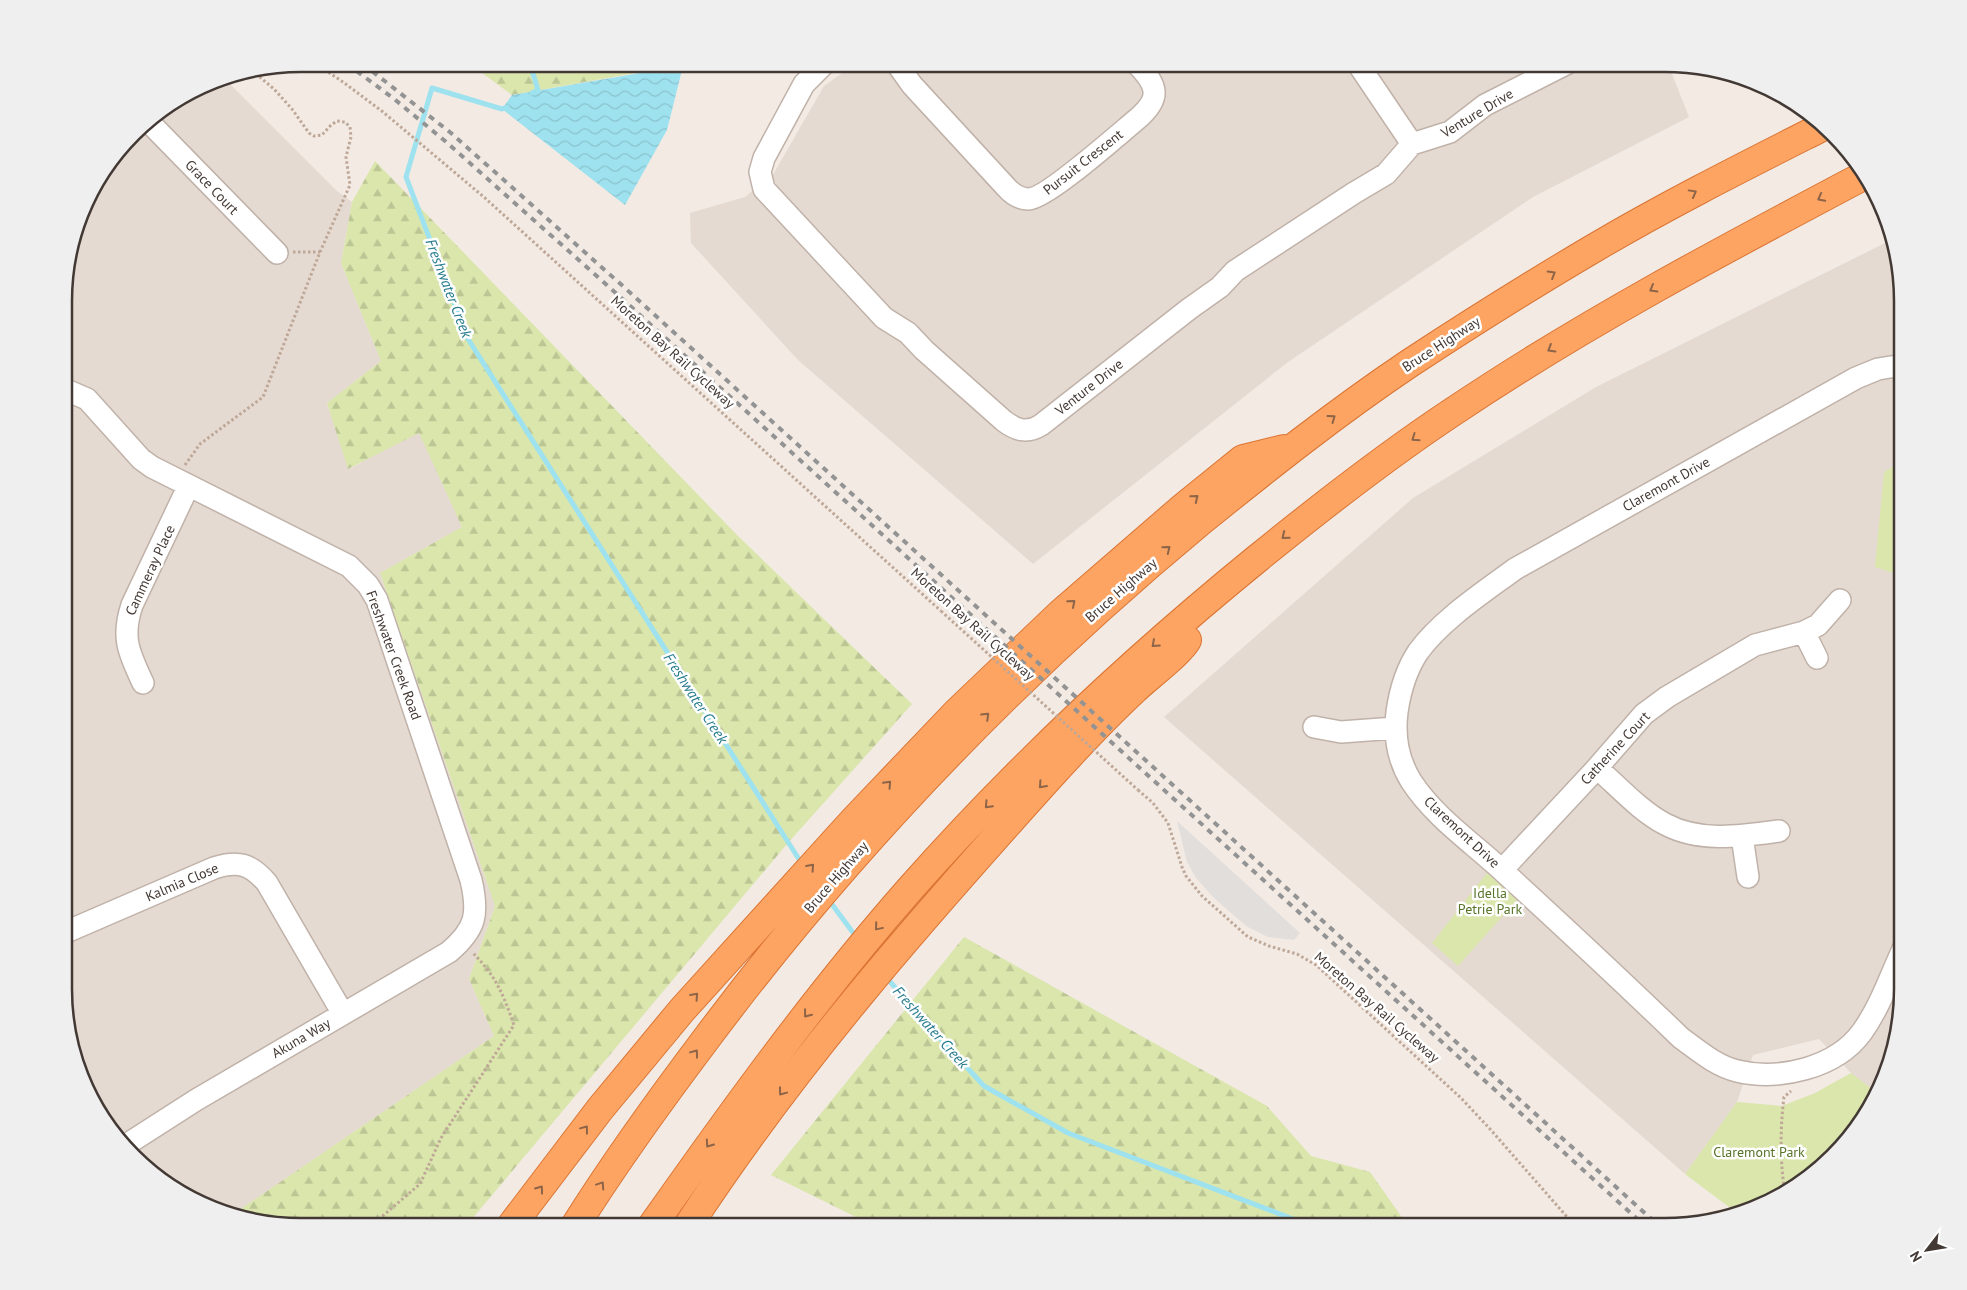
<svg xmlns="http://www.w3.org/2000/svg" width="1967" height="1290" font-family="'PT Sans',sans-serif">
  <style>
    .residential { fill: #e5dad1 }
    .forest { fill: url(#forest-firs) }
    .park { fill: #dae6ac }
    .parking { fill: #e2dedc }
    .water { fill: url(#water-waves) }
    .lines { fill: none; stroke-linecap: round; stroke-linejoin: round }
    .stream { stroke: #9fe2ef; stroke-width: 5 }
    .minor-casing { stroke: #c0b2a9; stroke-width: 24 }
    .highway-casing { stroke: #db7433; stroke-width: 30 }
    .path { stroke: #bea797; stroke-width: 3; stroke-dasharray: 2.5 2.5; stroke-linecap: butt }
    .minor { stroke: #fff; stroke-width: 21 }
    .highway { stroke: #fda463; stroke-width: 28 }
    .rail { stroke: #939393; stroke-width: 4; stroke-dasharray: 6 6; stroke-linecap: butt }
    .path-bridge { stroke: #bea797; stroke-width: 3; stroke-dasharray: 2.5 2.5; stroke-linecap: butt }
    .oneway { stroke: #8d6447 }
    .labels { text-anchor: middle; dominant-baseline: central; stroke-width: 5; stroke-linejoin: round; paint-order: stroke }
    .street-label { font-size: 14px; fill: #433934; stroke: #fff }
    .park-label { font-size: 14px; fill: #577428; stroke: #fff }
    .water-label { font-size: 15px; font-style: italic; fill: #287c8e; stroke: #fff }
    .rim { fill: none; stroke: #433934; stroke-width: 2.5 }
  </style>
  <defs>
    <pattern id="forest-firs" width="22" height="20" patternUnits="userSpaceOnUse" patternTransform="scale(1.25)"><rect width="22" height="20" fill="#dae6ac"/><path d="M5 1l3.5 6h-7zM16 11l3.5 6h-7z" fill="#bcc695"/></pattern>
    <pattern id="water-waves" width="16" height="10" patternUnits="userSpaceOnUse" patternTransform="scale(1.25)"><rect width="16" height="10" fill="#9fe2ef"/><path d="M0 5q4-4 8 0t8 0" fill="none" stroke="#8ac3ce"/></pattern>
  </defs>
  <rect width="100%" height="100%" fill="#f2eae3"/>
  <path class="residential" d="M855,64h813l21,53 -156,80 -245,165 -255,202 -235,-204 -107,-117 -1,-30 55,-16 29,-24 50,-87z
    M225,79l112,112 15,11 -11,61 40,98 -54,42 22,66 70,-37 43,95 -82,46 115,333 -26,73 25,57 -262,179 -7,-1 -56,-28 -73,-78 -30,-89v-748l22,-75 57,-73 66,-41z
    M1889,241l14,45v718l-12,61 -14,28 -26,-20 -32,-34 -66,16 -16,47 -52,72 -521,-457 249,-219 183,-111z"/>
  <path class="forest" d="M470,64h216l-174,31z
    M375,161l362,374 175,169 -125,140 -321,382h-165l-69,-11 262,-179 -25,-57 26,-73 -115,-333 82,-46 -43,-94 -71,36 -21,-66 54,-42 -40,-98 11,-61z
    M964,937l303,169 44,50 59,16 38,54h-534l-103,-51z"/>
  <path class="park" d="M1903,461v115l-28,-9 9,-95z
    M1487,873l30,27 -59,66 -26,-23z
    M1851,1073l26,20 -14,28 -79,74 -51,15 -48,-36 52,-72 45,4 33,-13z"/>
  <path class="parking" d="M1177,821l123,112 -6,7 -26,-3 -22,-11 -32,-28 -18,-20 -9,-16z"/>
  <path class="water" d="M686,65l-5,9 -14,56 -42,75 -123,-96 10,-14z"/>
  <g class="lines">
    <path class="stream" d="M530,64l8,26 -6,3
      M507,107l-5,2 -70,-21 -26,89 62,162 334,525
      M828,899l29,39
      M886,977l38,44 60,65 84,47 225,86 9,7"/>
    <g class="minor-casing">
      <path id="minor" d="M824,64l-20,20 -40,74 -4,14 4,17 120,129 24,15 16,17 80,71c12,9 23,13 37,4l148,-116 31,-22 15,-16 119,-78 32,-19 26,-30 38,-12 35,-27 81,-41
        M897,64l15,21 94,102c6,7 14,12 23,12 18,-1 89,-64 107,-79 25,-21 23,-33 1,-56
        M1358,64l54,80
        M148,121l129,132
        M1903,365l-25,4 -22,9 -341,191c-31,23 -74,51 -97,83 -12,18 -18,39 -21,60 -3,24 1,48 14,69 24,37 62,62 94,92 59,54 118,109 176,165 18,13 35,28 56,33 42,10 99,-3 125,-39 18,-25 28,-55 41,-83
        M66,390l21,9 54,60 11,8 197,99 19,19 9,15 94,280c8,34 5,49 -22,72l-253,148 -67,43
        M1804,632l13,26
        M143,683c-14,-30 -22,-45 -11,-78l56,-118
        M1314,727l27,5 54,-4
        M1597,768c22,19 43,43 68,56 35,19 77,12 114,7
        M1742,836l6,41
        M1502,870l95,-102 47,-54 23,-17 88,-52 49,-13 14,-7 22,-25
        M66,932l148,-64c24,-8 37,-4 53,15l76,131"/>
    </g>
    <g class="highway-casing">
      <path id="highway" d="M511,1226l89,-117 82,-99 172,-190 103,-108 104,-99 119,-103 63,-51 41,-10
        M575,1226c40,-64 85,-126 131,-187 145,-194 308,-363 495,-518 68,-55 136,-109 209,-158 61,-40 123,-79 186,-116 73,-43 149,-81 224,-119
        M652,1226c81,-115 164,-230 258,-337 106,-120 224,-230 348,-331 64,-52 128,-102 196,-147 131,-88 271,-162 411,-236
        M688,1226c105,-161 231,-304 359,-446 28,-31 56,-61 86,-89 13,-13 46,-37 54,-51"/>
    </g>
    <path class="path" d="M316,64l27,18 40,30 102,86 456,413
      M1583,69l11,-5
      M293,252h27
      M185,465l15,-21 63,-47 57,-145 30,-67 -4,-28 5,-20 -1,-10 -5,-5 -8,-1 -6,4 -9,10 -8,1 -5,-3 -17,-24 -18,-20 -19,-16
      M1138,790l15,13 15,20 14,44 4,9 16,20 46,41 21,9 28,8 19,11 145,133 29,31 85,97
      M1785,1194c-5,-32 -5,-65 -1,-97l7,-6
      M371,1226l49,-42 21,-46 73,-113c-11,-31 -18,-49 -42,-73"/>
    <use href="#minor" class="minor"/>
    <use href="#highway" class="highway"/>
    <path class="rail" d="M347,64l46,34 52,43 173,154 1027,931
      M363,64l88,69 174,155 1034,938"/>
    <path class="path-bridge" d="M941,611l197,179"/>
  </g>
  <defs><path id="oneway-chevron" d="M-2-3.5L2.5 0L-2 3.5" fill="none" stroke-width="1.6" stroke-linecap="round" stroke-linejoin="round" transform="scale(1.25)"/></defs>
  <g class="oneway">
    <use href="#oneway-chevron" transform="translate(1693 193) rotate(-29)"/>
    <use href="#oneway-chevron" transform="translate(1821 198) rotate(152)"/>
    <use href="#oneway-chevron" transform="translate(1552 274) rotate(-31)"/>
    <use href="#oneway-chevron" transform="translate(1653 289) rotate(150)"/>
    <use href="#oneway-chevron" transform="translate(1551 349) rotate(149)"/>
    <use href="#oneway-chevron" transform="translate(1332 418) rotate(-36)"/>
    <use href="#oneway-chevron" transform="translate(1415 438) rotate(145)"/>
    <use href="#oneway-chevron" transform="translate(1195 498) rotate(-39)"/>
    <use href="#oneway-chevron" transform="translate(1285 536) rotate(141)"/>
    <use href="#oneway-chevron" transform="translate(1167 549) rotate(-39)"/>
    <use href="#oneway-chevron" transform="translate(1072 603) rotate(-41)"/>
    <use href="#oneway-chevron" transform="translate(1155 644) rotate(138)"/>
    <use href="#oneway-chevron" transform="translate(986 716) rotate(-44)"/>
    <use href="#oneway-chevron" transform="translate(888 784) rotate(-47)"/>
    <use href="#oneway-chevron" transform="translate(1042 785) rotate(132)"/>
    <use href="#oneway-chevron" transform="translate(988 805) rotate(133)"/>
    <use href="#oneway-chevron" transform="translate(811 867) rotate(-48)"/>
    <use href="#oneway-chevron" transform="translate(878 927) rotate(130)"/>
    <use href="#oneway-chevron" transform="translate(695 996) rotate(-48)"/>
    <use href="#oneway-chevron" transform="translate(807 1014) rotate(128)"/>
    <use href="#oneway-chevron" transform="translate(695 1053) rotate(-53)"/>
    <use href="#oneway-chevron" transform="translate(782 1092) rotate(127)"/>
    <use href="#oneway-chevron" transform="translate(585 1129) rotate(-53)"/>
    <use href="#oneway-chevron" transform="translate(709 1144) rotate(125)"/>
    <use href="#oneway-chevron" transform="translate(601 1185) rotate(-56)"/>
    <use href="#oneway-chevron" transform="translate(540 1189) rotate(-54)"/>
  </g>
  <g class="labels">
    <g class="street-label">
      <text transform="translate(1477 113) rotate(-31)">Venture Drive</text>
      <text transform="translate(1083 162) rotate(-38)">Pursuit Crescent</text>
      <text transform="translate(212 187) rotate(46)">Grace Court</text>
      <text transform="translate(1441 344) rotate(-33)">Bruce Highway</text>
      <text transform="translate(673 352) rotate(42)">Moreton Bay Rail Cycleway</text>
      <text transform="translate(1089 387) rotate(-38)">Venture Drive</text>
      <text transform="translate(1666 484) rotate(-29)">Claremont Drive</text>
      <text transform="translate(150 570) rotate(-65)">Cammeray Place</text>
      <text transform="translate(1121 590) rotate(-41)">Bruce Highway</text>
      <text transform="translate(973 624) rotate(42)">Moreton Bay Rail Cycleway</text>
      <text transform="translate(394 655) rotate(70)">Freshwater Creek Road</text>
      <text transform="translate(1615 748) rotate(-47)">Catherine Court</text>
      <text transform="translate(1462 832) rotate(43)">Claremont Drive</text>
      <text transform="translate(836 877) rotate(-49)">Bruce Highway</text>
      <text transform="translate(182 882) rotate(-23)">Kalmia Close</text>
      <text transform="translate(1377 1007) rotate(41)">Moreton Bay Rail Cycleway</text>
      <text transform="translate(301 1038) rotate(-30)">Akuna Way</text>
    </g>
    <g class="park-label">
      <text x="1490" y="893">Idella<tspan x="1490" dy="16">Petrie Park</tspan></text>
      <text x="1759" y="1152">Claremont Park</text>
    </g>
    <g class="water-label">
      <text transform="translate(449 288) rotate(69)">Freshwater Creek</text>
      <text transform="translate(696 698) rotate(57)">Freshwater Creek</text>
      <text transform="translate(931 1027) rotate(48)">Freshwater Creek</text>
    </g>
  </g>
  <path d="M0 0H1967V1290H0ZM301 72H1665A229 229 0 0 1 1894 301V989A229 229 0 0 1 1665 1218H301A229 229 0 0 1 72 989V301A229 229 0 0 1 301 72Z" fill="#f0efef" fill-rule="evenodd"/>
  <path class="rim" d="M301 72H1665A229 229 0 0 1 1894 301V989A229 229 0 0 1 1665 1218H301A229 229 0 0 1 72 989V301A229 229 0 0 1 301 72Z"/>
  <g transform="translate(1927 1250) rotate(239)" stroke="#ffffff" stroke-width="4" paint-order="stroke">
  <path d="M0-4L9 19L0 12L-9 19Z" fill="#433934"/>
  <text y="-8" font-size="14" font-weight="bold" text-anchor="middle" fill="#433934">N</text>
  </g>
</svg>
